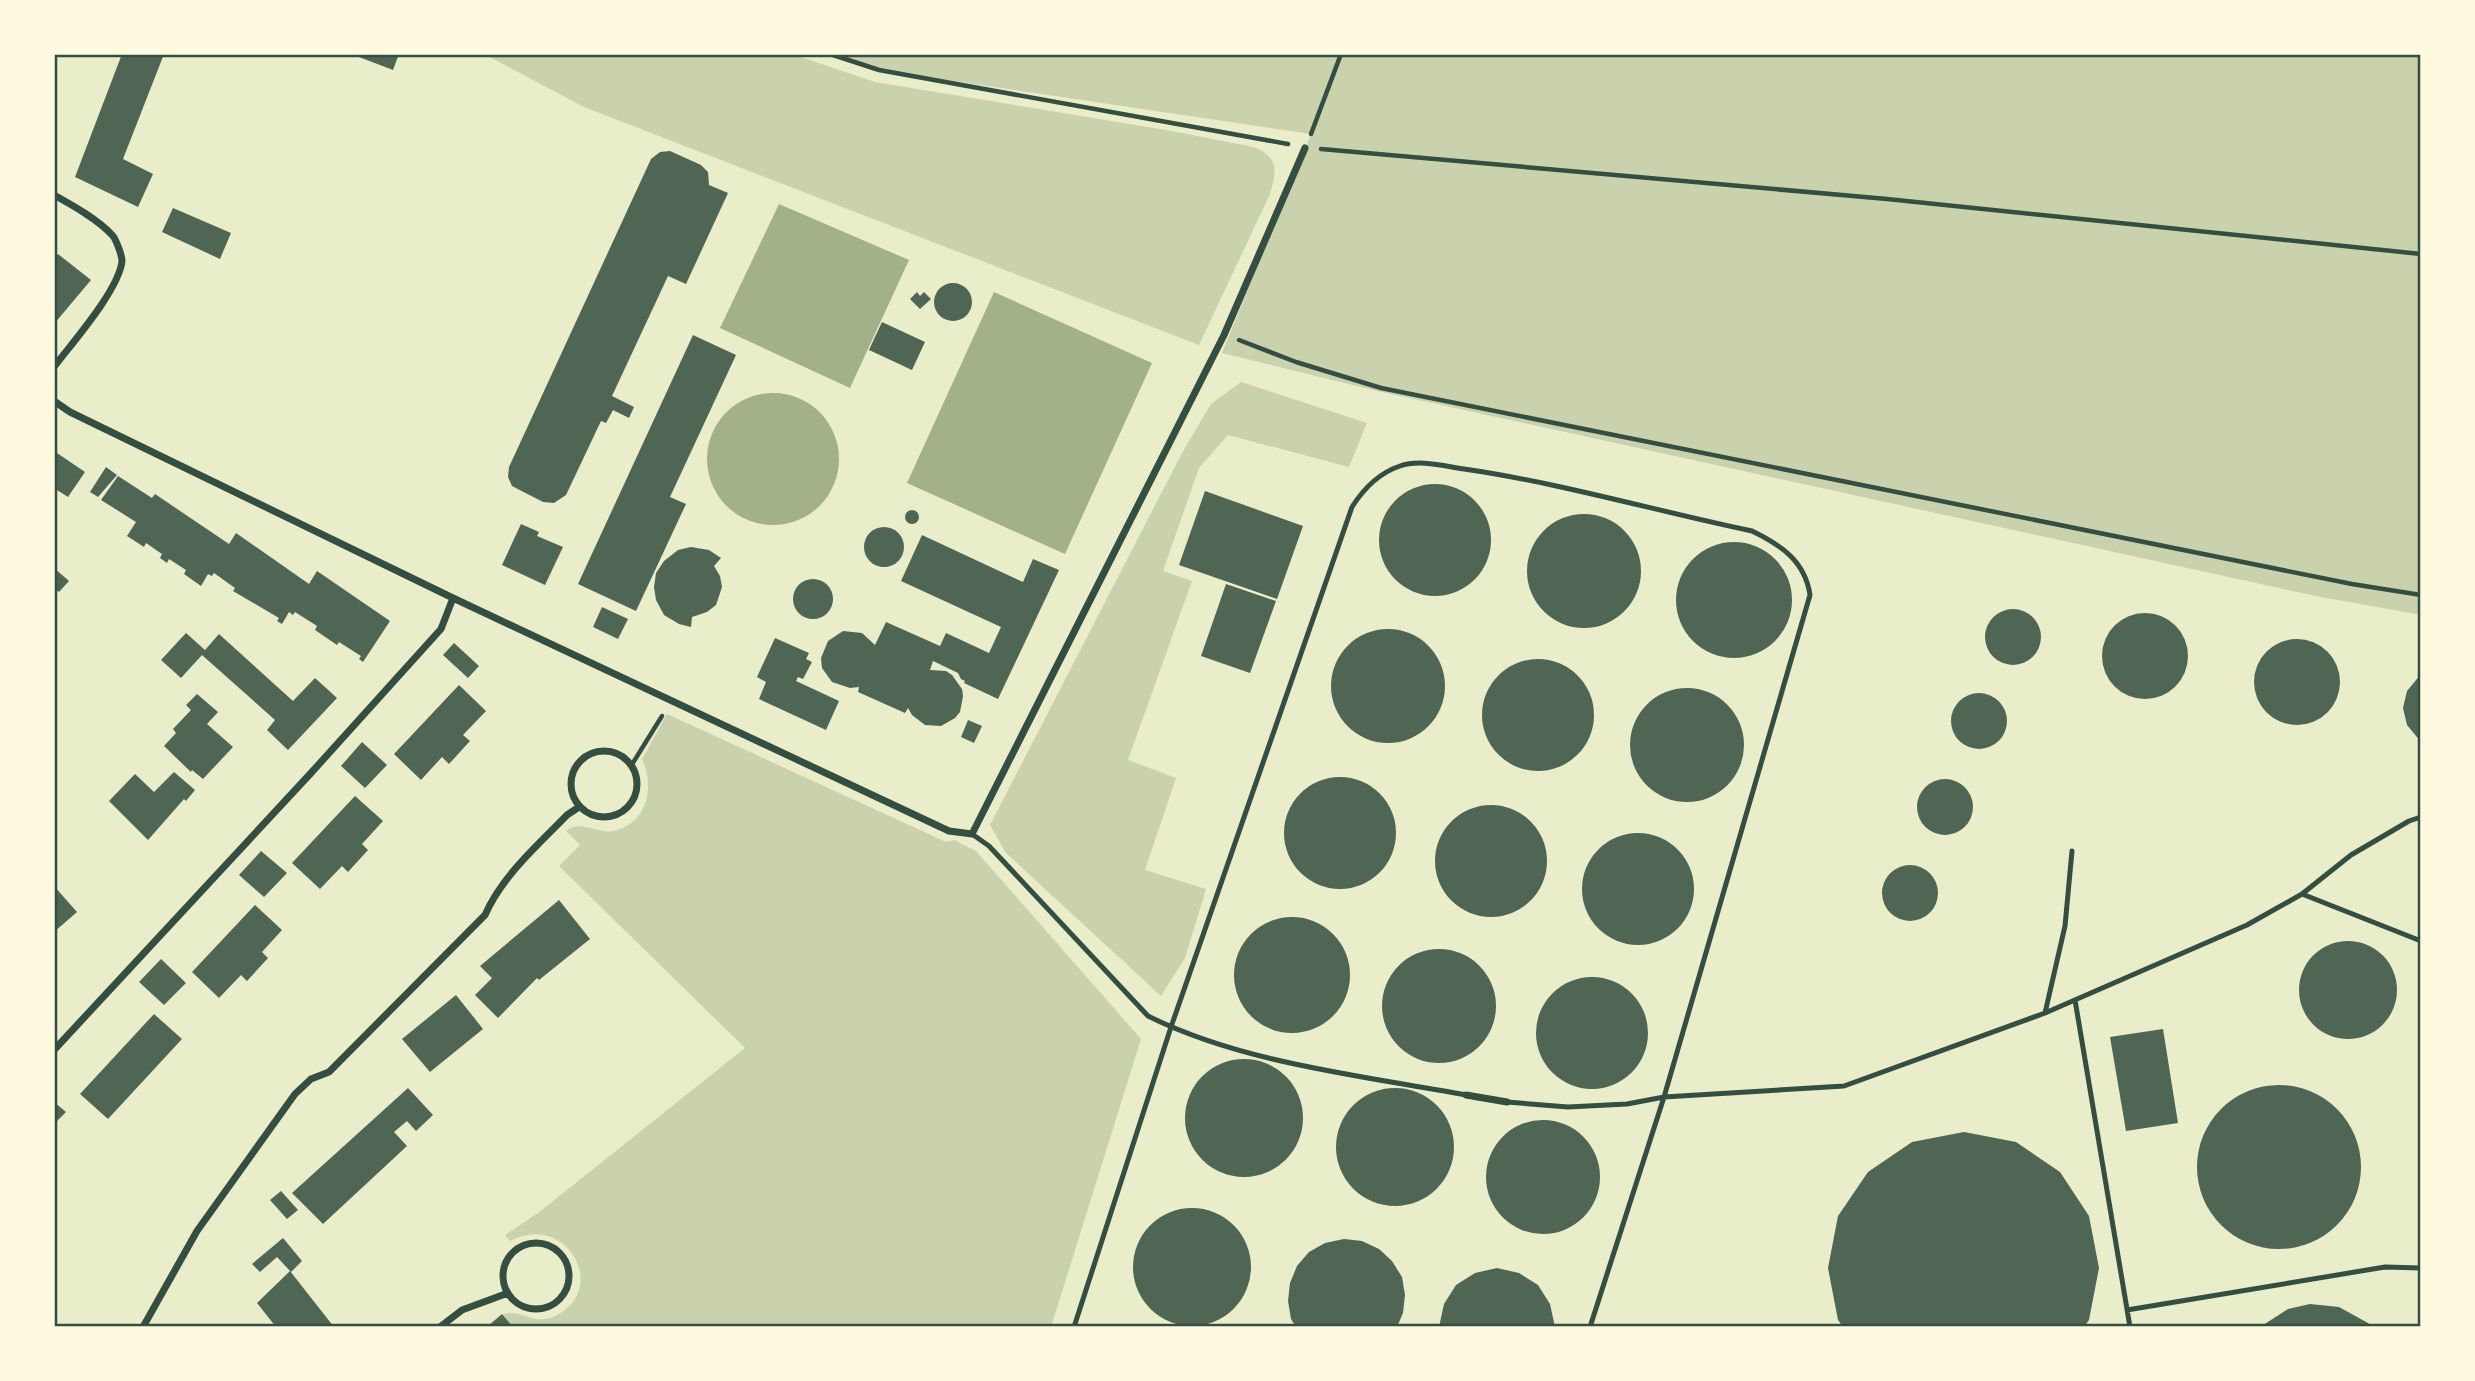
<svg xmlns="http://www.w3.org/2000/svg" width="2475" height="1381" font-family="'Fira Sans Condensed',sans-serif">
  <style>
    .green { fill: #cad2ad }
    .water { fill: #a3b18a }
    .building { fill: #4f6655 }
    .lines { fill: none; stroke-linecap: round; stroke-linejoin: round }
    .path { stroke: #344e41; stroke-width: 4.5 }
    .service { stroke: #344e41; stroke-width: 5 }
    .minor { stroke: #344e41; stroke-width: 7 }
    .neatline { fill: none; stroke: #344e41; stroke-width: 2.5 }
  </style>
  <rect width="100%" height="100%" fill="#e9edc9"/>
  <path class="green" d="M484,54h308l83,28 297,49 81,16c26,9 24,24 17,47l-71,151 -615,-238z
    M838,54h1583v561l-105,-19 -939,-205 -155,-38 89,-219 -432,-64z
    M1241,382l126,41 -18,44 -121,-32 -29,33 -36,103 29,10 -64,179 48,18 -31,92 61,19 -21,69 -24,38 -155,-143 -16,-28 192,-372 29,-49z
    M667,714l279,128 8,-2 22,11 165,188 -90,288h-564c5,-5 11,-11 17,-13 20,-6 34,18 62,-5 38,-31 -4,-96 -56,-68l-5,-6 33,-22 207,-165 -186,-182 21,-21 -14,-14c13,-12 31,3 48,0 34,-8 41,-45 28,-72z"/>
  <path class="water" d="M779,204l130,56 -59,128 -130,-60z
    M994,292l158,71 -87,191 -158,-71z
    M707 459a66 66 0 1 1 132 0a66 66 0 1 1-132 0Z"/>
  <path class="building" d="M122,54h42l-41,105 30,15 -15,33 -63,-30z
    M351,54h48l-6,16z
    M670,151l31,14 7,7 1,13 19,8 -42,91 -18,-8 -56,120 22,11 -5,11 -16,-8 -7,13 -5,-2 -35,74 -12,8 -11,-1 -31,-16 -4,-9 1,-10 142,-308 9,-7z
    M173,208l58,25 -11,26 -58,-27z
    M58,254l33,26 -37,44v-55l3,-3 -3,-7z
    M934 302a19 19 0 1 1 38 0a19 19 0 1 1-38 0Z
    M917,292l3,4 4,-4 7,7 -11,10 -10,-10z
    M882,322l43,20 -13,28 -43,-20z
    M693,335l43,20 -66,142 16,7 -50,107 -58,-27z
    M54,451l31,21 -17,25 -14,-9z
    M106,467l11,8 -19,22 -8,-5z
    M118,476l34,22 3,-4 74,50 7,-11 73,51 8,-13 73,50 -27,41 -4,-3 2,-3 -22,-14 -2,3 -22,-15 2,-4 -22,-14 -2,3 -4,-3 -7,12 -5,-3 2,-3 -46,-27 2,-3 -21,-15 -2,3 -4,-2 -7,12 -17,-12 2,-4 -17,-11 -2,4 -7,-5 2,-4 -16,-11 -2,4 -17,-11 9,-14 -35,-22z
    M1379 540a56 56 0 1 1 112 0a56 56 0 1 1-112 0Z
    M1205,491l98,35 -26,73 -98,-34z
    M905 517a7 7 0 1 1 14 0a7 7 0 1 1-14 0Z
    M1527 571a57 57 0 1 1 114 0a57 57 0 1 1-114 0Z
    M521,524l18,8 -2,4 26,11 -18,38 -43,-20z
    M864 547a20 20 0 1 1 40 0a20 20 0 1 1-40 0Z
    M922,535l101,47 10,-23 26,11 -61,129 -34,-16 1,-2 -4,-2 -3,-6 -25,-12 -3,9 16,1 6,4 10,14 1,7 -3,16 -5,6 -14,8 -16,-1 -13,-10 -4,-7 -3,5 -47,-21 1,-5 -9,1 -18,-6 -10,-14 -1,-10 7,-17 15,-10 19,2 13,12 11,-23 54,24 6,-13 43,20 12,-26 -100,-46z
    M1676 600a58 58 0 1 1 116 0a58 58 0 1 1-116 0Z
    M691,547l18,3 12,8 -7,8 6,10 2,11 -6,18 -9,7 -15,5 -1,10 -12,-3 -15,-9 -8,-15 -2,-13 2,-14 8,-12 14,-11z
    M54,568l15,13 -10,11 -5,-4z
    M793 599a20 20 0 1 1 40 0a20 20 0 1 1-40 0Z
    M1226,584l50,17 -26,72 -49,-17z
    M602,607l26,12 -10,20 -25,-12z
    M1985 637a28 28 0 1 1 56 0a28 28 0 1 1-56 0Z
    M2102 656a43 43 0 1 1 86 0a43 43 0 1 1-86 0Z
    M1331 686a57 57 0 1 1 114 0a57 57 0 1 1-114 0Z
    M186,633l19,17 14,-16 74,67 22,-23 22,20 -49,52 -21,-20 8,-10 -73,-65 -21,23 -20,-18z
    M775,638l34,15 -3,6 6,3 -9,17 -5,-2 -2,4 43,20 -13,29 -67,-31 7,-17 -9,-5z
    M2254 682a43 43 0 1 1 86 0a43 43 0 1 1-86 0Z
    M454,643l25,23 -11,12 -25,-23z
    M1482 715a56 56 0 1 1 112 0a56 56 0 1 1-112 0Z
    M2421,674v68l-14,-17 -4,-17 4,-17z
    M459,685l27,26 -23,24 7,6 -21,23 -7,-7 -21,23 -27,-26z
    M1630 745a57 57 0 1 1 114 0a57 57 0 1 1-114 0Z
    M1951 721a28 28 0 1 1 56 0a28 28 0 1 1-56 0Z
    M197,694l21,18 -11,12 26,23 -30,32 -11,-9 -1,2 -27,-26 12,-13 -3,-4 18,-19 -5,-5z
    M968,720l14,6 -8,17 -13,-6z
    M362,742l25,23 -22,23 -24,-22z
    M174,772l21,18 -9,11 -2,-2 -36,41 -39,-39 26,-27 19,18z
    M1284 833a56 56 0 1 1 112 0a56 56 0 1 1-112 0Z
    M1917 807a28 28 0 1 1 56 0a28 28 0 1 1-56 0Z
    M355,796l28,25 -21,23 6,6 -20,22 -6,-6 -22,23 -28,-26z
    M1435 861a56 56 0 1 1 112 0a56 56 0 1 1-112 0Z
    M1582 889a56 56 0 1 1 112 0a56 56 0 1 1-112 0Z
    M261,851l26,22 -23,24 -25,-22z
    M1882 893a28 28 0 1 1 56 0a28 28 0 1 1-56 0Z
    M54,886l23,26 -23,20z
    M559,900l31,39 -51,41 -2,-2 -39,40 -23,-23 17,-17 -12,-12z
    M255,905l27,25 -20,22 6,6 -21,23 -6,-6 -22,23 -27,-26z
    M1234 975a58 58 0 1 1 116 0a58 58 0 1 1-116 0Z
    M2299 990a49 49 0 1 1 98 0a49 49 0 1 1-98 0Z
    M1382 1006a57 57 0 1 1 114 0a57 57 0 1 1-114 0Z
    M161,959l25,24 -22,22 -25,-23z
    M1536 1033a56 56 0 1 1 112 0a56 56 0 1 1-112 0Z
    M456,995l27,34 -53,43 -28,-33z
    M154,1014l28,25 -74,80 -28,-25z
    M2163,1029l15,94 -52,8 -16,-94z
    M1185 1118a59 59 0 1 1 118 0a59 59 0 1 1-118 0Z
    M2197 1167a82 82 0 1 1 164 0a82 82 0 1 1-164 0Z
    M408,1088l25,27 -17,16 -9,-10 -13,11 13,14 -84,78 -31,-31z
    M1336 1147a59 59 0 1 1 118 0a59 59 0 1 1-118 0Z
    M54,1102l12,10 -12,12z
    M1486 1177a57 57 0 1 1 114 0a57 57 0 1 1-114 0Z
    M1964,1132l52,10 44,30 29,44 10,52 -10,52 -5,7h-241l-5,-7 -10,-52 10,-52 30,-44 44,-30z
    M281,1191l17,19 -11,9 -17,-19z
    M1133 1267a59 59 0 1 1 118 0a59 59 0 1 1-118 0Z
    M283,1238l19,23 -11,11 -14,-15 -17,15 -8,-8z
    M1344,1239l18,2 17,8 13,12 10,16 3,18 -2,18 -6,14h-101l-5,-8 -3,-18 2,-18 7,-17 12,-14 16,-9z
    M1497,1268l22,5 19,12 12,19 5,23h-116l5,-23 12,-19 19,-12z
    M290,1271l44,56h-58l-19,-24z
    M2310,1304l29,3 29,16 4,4h-112l28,-18z
    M502,1314l11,13h-26z"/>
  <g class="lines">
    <path class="path" d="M830,54l49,16 409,74
      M1311,134l30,-80
      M1321,149l566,50 534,55
      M1239,340l57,22 85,26 971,196 69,11
      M631,766l31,-50"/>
    <path class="service" d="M972,834l17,12 159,170c94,47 215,60 318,79
      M2302,894l119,47
      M2075,1000l55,327
      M2045,1013l20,-87 7,-75
      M1507,1102l61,5 59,-3 37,-7 180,-11 201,-73 202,-88 55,-31 49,-39 58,-34 12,-4
      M2127,1310l258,-43 36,1
      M1074,1327l97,-300 181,-520c12,-19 27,-34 48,-41 19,-7 44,0 64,3 97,14 192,42 288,62 29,14 53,30 58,64l-146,502 -74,230"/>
    <path class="minor" d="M54,195c18,10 45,25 59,41 3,4 9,19 9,25 -3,29 -50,82 -68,106
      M54,401l16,11 383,186 496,233 23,3 252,-499 81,-187
      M571 784a33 33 0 1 1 66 0a33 33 0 1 1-66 0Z
      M54,1050l257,-277 130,-144 12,-31
      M1466,1095l41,7
      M503 1276a33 33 0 1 1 66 0a33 33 0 1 1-66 0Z
      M143,1327l54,-96 98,-137 16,-15 18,-7 156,-157c18,-40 52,-69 82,-100l12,-8
      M440,1327l22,-17 46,-17"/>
  </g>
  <rect width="2475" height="1381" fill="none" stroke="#fefae0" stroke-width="112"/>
  <rect x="56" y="56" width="2363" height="1269" class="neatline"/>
</svg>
